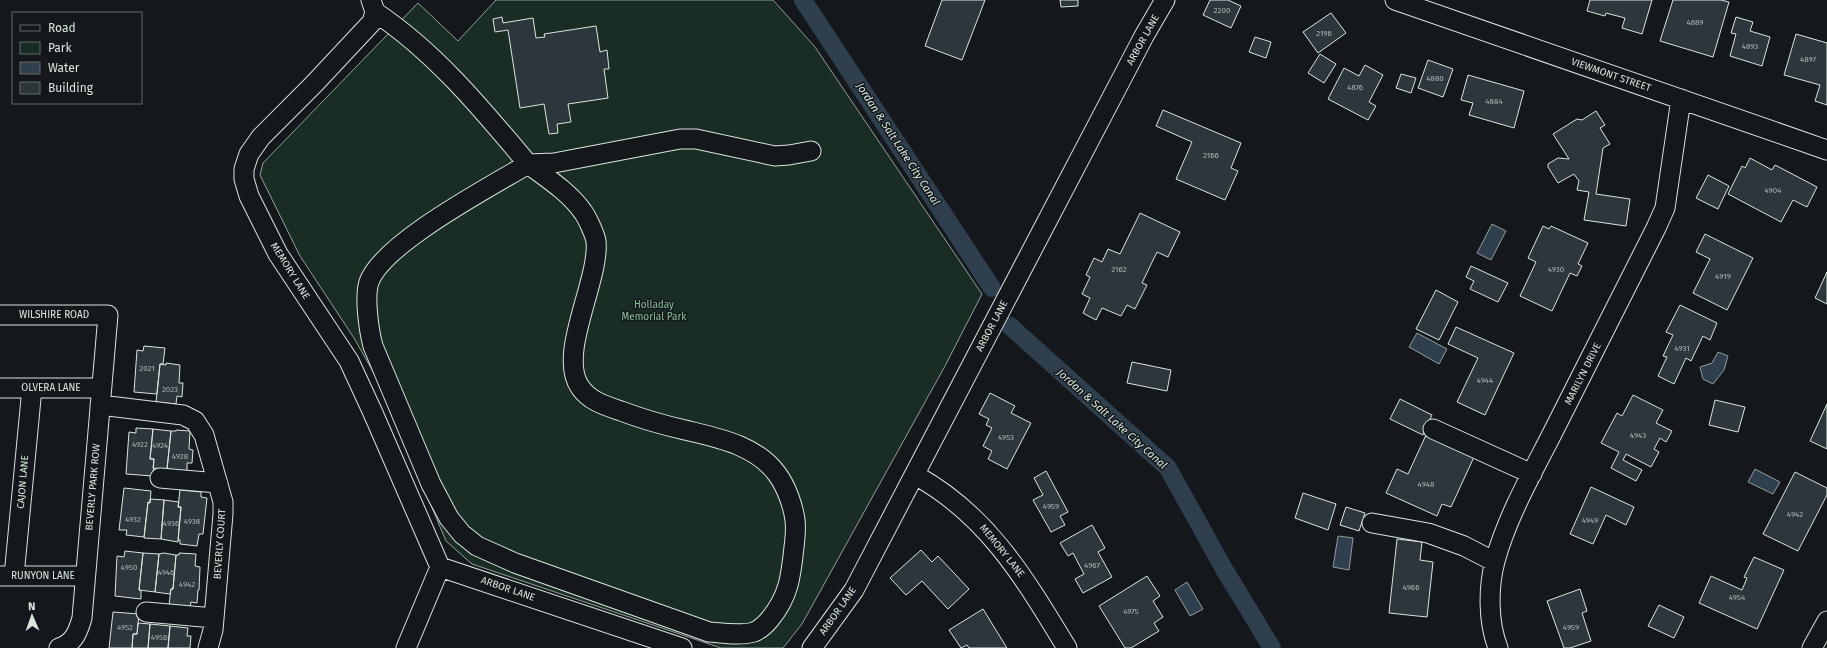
<svg xmlns="http://www.w3.org/2000/svg" width="1827" height="648" font-family="'Fira Sans',sans-serif">
  <style>
    .green { fill: #1a2d24; stroke: #939e99 }
    .water { fill: #2f3f4d; stroke: #939e99 }
    .lines { fill: none; stroke-linecap: round; stroke-linejoin: round }
    .canal { stroke: #2f3f4d; stroke-width: 18 }
    .building { fill: #2c363c; stroke: #d8e6dc }
    .minor-casing { stroke: #d8e6dc; stroke-width: 21 }
    .minor { stroke: #14181c; stroke-width: 19 }
    .labels { text-anchor: middle; dominant-baseline: central; stroke-width: 3; stroke-linejoin: round; paint-order: stroke }
    .number-label { font-size: 8px; fill: #adbab4 }
    .street-label { font-size: 10px; fill: #d8e6dc; stroke: #14181c }
    .park-label { font-size: 10px; fill: #8ac095; stroke: #14181c }
    .water-label { font-size: 11px; font-style: italic; fill: #d8e6dc; stroke: #14181c }
  </style>
  <rect width="100%" height="100%" fill="#14181c"/>
  <path class="green" d="M496,0h277l42,47 167,247 -37,72 -143,258 -19,24h-62l-249,-84 -26,-23 -66,-157 -26,-46 -54,-82 -40,-81 3,-12 155,-160 40,38z"/>
  <path class="water" d="M1492,224l14,7 -15,29 -14,-7z
    M1417,333l30,16 -8,15 -30,-17z
    M1718,352l10,4 -4,14 -11,14 -10,-5 -3,-12 12,-4z
    M1755,469l25,13 -7,12 -25,-12z
    M1338,536l15,2 -4,32 -16,-3z
    M1187,582l16,27 -13,7 -15,-26z"/>
  <g class="lines">
    <path class="canal" d="M803,0l189,288
      M1010,326l158,142 56,101 48,79"/>
  </g>
  <path class="building" d="M942,0h43l-23,60 -37,-14z
    M1060,0h18v6l-17,1z
    M1210,0h18l13,6 -10,22 -28,-13z
    M1590,0h62l-10,34 -20,-6 3,-10 -19,-5 -1,3 -18,-5z
    M1673,0h48l8,2 -16,55 -53,-16z
    M1331,13l15,20 -28,20 -15,-21z
    M502,17l1,6 30,-5 3,20 9,-1 -1,-3 52,-8 4,26 7,-2 2,19h-5l4,29 -40,6 3,18 -14,2 1,9 -9,1 -5,-30 -24,4 -12,-78 -13,2 -2,-13z
    M1736,17l17,5 -3,9 20,6 -8,29 -32,-10 6,-22 -5,-1z
    M1796,34l31,9v62l-12,-4 5,-16 -36,-10z
    M1255,37l16,5 -5,16 -17,-6z
    M1320,54l16,10 -12,19 -16,-10z
    M1428,60l25,9 -10,28 -25,-9z
    M1365,65l18,10 -14,27 7,4 -8,14 -40,-21 16,-31 15,8z
    M1401,74l15,4 -5,15 -15,-5z
    M1468,75l56,16 -10,37 -45,-13 4,-12 -12,-3z
    M1163,110l78,33 -10,25 7,3 -13,29 -49,-21 16,-37 -36,-16z
    M1596,111l9,14 -5,3 10,16 -7,4 -7,46 34,5 -4,27 -42,-6 5,-28 -12,-2 2,-9 -5,-7 -16,9 -10,-16v-3l10,-6 11,1 -16,-25 24,-15 5,1z
    M1750,158l22,12 3,-5 42,22 -10,20 -14,-7 -12,22 -53,-28 14,-28 3,2z
    M1708,175l21,11 -11,23 -22,-11z
    M1140,213l40,19 -12,25 -11,-5 -15,31 5,2 -12,24 -8,-4 -6,11 -19,-8 -6,12 -13,-7 7,-15 -8,-4 8,-17 -4,-2 8,-17 8,4 6,-13 12,5z
    M1543,226l6,3 2,-3 37,17 -10,21 4,2 -5,10 -7,-3 -18,38 -32,-15 16,-34 -8,-4z
    M1705,234l48,24 -26,52 -34,-17 17,-34 -14,-7z
    M1471,266l37,17 -10,19 -28,-13 4,-8 -8,-4z
    M1827,272v32l-12,-6z
    M1436,290l22,12 -19,38 -23,-11z
    M1680,305l37,18 -7,17 -7,-4 -12,25 -5,-3 -12,26 -16,-8 9,-19 -4,-1 10,-21 -7,-3z
    M1456,327l58,26 -29,62 -28,-13 21,-44 -30,-14z
    M144,346l21,2 -2,16h-3l-3,30 -23,-2 3,-42 6,1z
    M1132,362l39,8 -4,21 -40,-8z
    M166,363l14,2 -1,18h4l-1,14 -5,-1 -1,8 -20,-2 4,-38 6,1z
    M990,393l25,13 -4,7 20,10 -24,46 -19,-10 4,-8 -9,-5 9,-18 -6,-3 3,-6 -10,-5z
    M1633,395l30,15 -7,13 16,8 -6,11 -6,-4 -6,11 5,3 -8,15 -25,-13 -3,6 19,10 -6,11 -25,-13 8,-16 -18,-9 16,-30 5,3z
    M1400,399l32,16 -9,20 -33,-16z
    M1715,400l30,7 -7,25 -29,-7z
    M1827,404v45l-17,-8z
    M136,428l17,1 -3,30h4l-1,17 -27,-2 3,-42 7,1z
    M153,429l18,2 -4,38 -14,-1 1,-9h-4z
    M176,430l14,1 -1,18 4,1 -1,13h-5v8l-20,-2 4,-38h5z
    M1426,435l48,22 -23,50 -9,-3 -5,12 -51,-23 11,-24 11,5z
    M1046,471l22,41 -8,4 5,9 -14,7 -18,-32 10,-5 -9,-17z
    M1795,472l32,16v7l-29,56 -35,-17z
    M1591,487l43,20 -8,18 -20,-10 -13,29 -23,-10z
    M124,488l27,3 -1,12 -2,-1 -4,35 -18,-2 1,-5h-8z
    M180,490l21,2v5l6,1 -4,36h-4l-2,12 -17,-2v-4h-2l3,-33h-3z
    M1303,493l33,11 -8,26 -33,-12z
    M150,499l14,1 -3,39 -17,-1 4,-36 2,1z
    M164,500l15,2 -1,5h3l-3,35 -17,-3z
    M1346,507l19,6 -6,18 -19,-6z
    M1092,525l13,23 -7,4 14,25 -29,16 -8,-14 9,-5 -11,-21 -5,3 -8,-13z
    M1397,539l25,3 -2,18 13,2 -6,55 -38,-4z
    M921,550l11,12 6,-6 31,33 -21,20 -26,-28 -16,14 -16,-17z
    M125,551l18,2 -4,37 2,1v8l-26,-3 2,-40 7,1z
    M143,553l16,1 -4,38 -16,-2z
    M164,553l12,2 -3,34h-2l-1,5 -15,-2 4,-38z
    M179,553l17,1 -1,12 5,1 -1,23h-1l-1,13 -6,-1 -1,5 -21,-2 2,-16h2l3,-34h3z
    M1754,557l30,13 -27,59 -58,-26 12,-27 31,14 5,-12 -3,-1z
    M1147,576l13,20 -7,5 10,16 -9,6 5,8 -28,17h-6l-26,-42z
    M1580,589l7,22 -5,2 9,28 -21,7h-6l-17,-47z
    M1659,605l25,12 -10,21 -26,-12z
    M983,609l24,39h-38l-2,-3 -6,3 -12,-18z
    M113,612l26,2 -2,20h-4l-1,14h-23z
    M138,623l12,1 -2,24h-16l1,-14h4z
    M150,624l20,2 -2,22h-20z
    M170,626l18,2 -1,8h4l-1,12h-22z"/>
  <g class="lines">
    <g class="minor-casing">
      <path id="minor" d="M371,0l4,12 -3,10 -58,62 -53,53 -12,17 -5,15v10l5,17 29,58 71,107 24,52 67,154
        M1395,0l432,150
        M375,12c60,40 107,97 153,152l26,-1 126,-24h16l79,17 14,-1 22,-4
        M528,164c19,14 42,29 55,48 4,5 12,23 13,29 4,39 -39,113 -16,146 9,14 26,19 41,24 21,8 42,14 64,19 33,8 71,15 92,44 9,12 16,31 18,46 1,8 0,19 -1,27 -3,29 -5,49 -24,72 -4,5 -9,10 -16,13 -14,4 -31,1 -45,0l-194,-69 -38,-17 -15,-12 -13,-16 -18,-34 -58,-138c-4,-15 -9,-49 -4,-64 14,-39 121,-95 159,-118z
        M0,315h108l-26,303c-4,14 -8,25 -23,30
        M0,388h101
        M100,405l83,10 12,6 9,14 19,67v12l-10,116 -5,18
        M1433,429l99,45
        M915,475c73,40 110,104 152,173
        M160,478l58,5
        M1372,523l56,10 36,13 31,16
        M0,576h85
        M14,576l18,-188
        M146,612l68,6
        M406,648l34,-81 242,81
        M812,648l42,-58 290,-554 21,-36
        M1498,648c-10,-26 -10,-60 -3,-87 13,-47 39,-91 61,-135 34,-66 67,-132 100,-198l9,-20 16,-109
        M1812,648l15,-27"/>
    </g>
    <use href="#minor" class="minor"/>
  </g>
  <g class="labels">
    <g class="number-label">
      <text x="1222" y="10">2200</text>
      <text x="1695" y="22">4889</text>
      <text x="1324" y="33">2196</text>
      <text x="1750" y="46">4893</text>
      <text x="1808" y="59">4897</text>
      <text x="1435" y="78">4880</text>
      <text x="1355" y="87">4876</text>
      <text x="1494" y="101">4884</text>
      <text x="1211" y="155">2166</text>
      <text x="1773" y="190">4904</text>
      <text x="1119" y="269">2162</text>
      <text x="1556" y="269">4930</text>
      <text x="1723" y="276">4919</text>
      <text x="1682" y="348">4931</text>
      <text x="147" y="368">2021</text>
      <text x="1485" y="380">4944</text>
      <text x="170" y="389">2023</text>
      <text x="1638" y="435">4943</text>
      <text x="1006" y="437">4953</text>
      <text x="140" y="444">4922</text>
      <text x="160" y="445">4924</text>
      <text x="180" y="456">4928</text>
      <text x="1426" y="484">4948</text>
      <text x="1051" y="506">4959</text>
      <text x="1795" y="514">4942</text>
      <text x="133" y="519">4932</text>
      <text x="1590" y="520">4949</text>
      <text x="192" y="521">4938</text>
      <text x="171" y="523">4936</text>
      <text x="1092" y="565">4967</text>
      <text x="129" y="567">4950</text>
      <text x="166" y="572">4946</text>
      <text x="187" y="584">4942</text>
      <text x="1411" y="587">4966</text>
      <text x="1737" y="597">4954</text>
      <text x="1131" y="611">4975</text>
      <text x="125" y="627">4952</text>
      <text x="1571" y="627">4959</text>
      <text x="159" y="637">4956</text>
    </g>
    <g class="street-label">
      <text transform="translate(1143 40) rotate(-61)">ARBOR LANE</text>
      <text transform="translate(1611 75) rotate(19)">VIEWMONT STREET</text>
      <text transform="translate(290 271) rotate(58)">MEMORY LANE</text>
      <text x="54" y="315">WILSHIRE ROAD</text>
      <text transform="translate(992 326) rotate(-62)">ARBOR LANE</text>
      <text transform="translate(1583 374) rotate(-63)">MARILYN DRIVE</text>
      <text x="51" y="388">OLVERA LANE</text>
      <text transform="translate(23 482) rotate(-85)">CAJON LANE</text>
      <text transform="translate(93 487) rotate(-85)">BEVERLY PARK ROW</text>
      <text transform="translate(220 544) rotate(-86)">BEVERLY COURT</text>
      <text transform="translate(1002 551) rotate(51)">MEMORY LANE</text>
      <text x="43" y="576">RUNYON LANE</text>
      <text transform="translate(508 589) rotate(19)">ARBOR LANE</text>
      <text transform="translate(838 611) rotate(-55)">ARBOR LANE</text>
    </g>
    <g class="park-label">
      <text x="654" y="305">Holladay<tspan x="654" dy="12">Memorial Park</tspan></text>
    </g>
    <g class="water-label">
      <text transform="translate(898 144) rotate(57)">Jordan &amp; Salt Lake City Canal</text>
      <text transform="translate(1112 419) rotate(42)">Jordan &amp; Salt Lake City Canal</text>
    </g>
  </g>
  <rect x="12" y="12" width="130" height="92" fill="#14181c" stroke="#626a69"/>
  <rect x="20" y="25" width="20" height="6" fill="#14181c" stroke="#626a69"/>
  <text x="48" y="32" font-size="12" fill="#d8e6dc">Road</text>
  <rect x="20" y="42" width="20" height="12" fill="#1a2d24" stroke="#626a69"/>
  <text x="48" y="52" font-size="12" fill="#d8e6dc">Park</text>
  <rect x="20" y="62" width="20" height="12" fill="#2f3f4d" stroke="#626a69"/>
  <text x="48" y="72" font-size="12" fill="#d8e6dc">Water</text>
  <rect x="20" y="82" width="20" height="12" fill="#2c363c" stroke="#626a69"/>
  <text x="48" y="92" font-size="12" fill="#d8e6dc">Building</text>
  <g transform="translate(32 616) rotate(358)" stroke="#14181c" stroke-width="3" paint-order="stroke">
  <path d="M0-3L7 15L0 10L-7 15Z" fill="#d8e6dc"/>
  <text y="-6" font-size="11" font-weight="bold" text-anchor="middle" fill="#d8e6dc">N</text>
  </g>
</svg>
